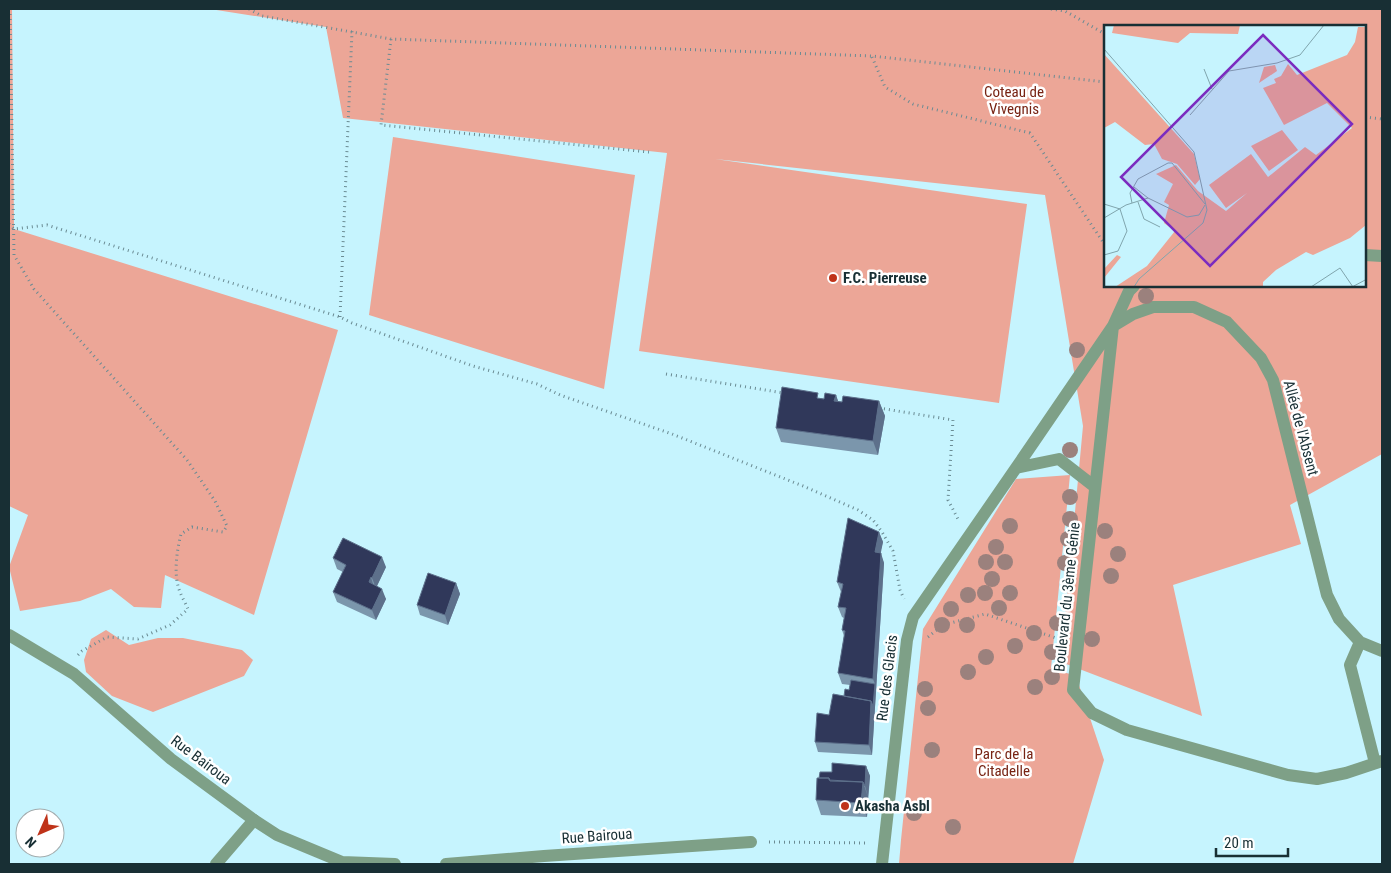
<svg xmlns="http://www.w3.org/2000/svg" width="1391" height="873" font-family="'Roboto Condensed',sans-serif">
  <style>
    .green { fill: #eca697; fill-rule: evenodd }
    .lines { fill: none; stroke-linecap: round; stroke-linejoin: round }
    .path { stroke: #6a8b93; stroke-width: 3; stroke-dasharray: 1 4; stroke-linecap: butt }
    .service { stroke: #7ea087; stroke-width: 12 }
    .minor { stroke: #7ea087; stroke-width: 12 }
    .tree { fill: #9b817d }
    .wall { fill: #7b96ac }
    .shaded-wall { fill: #5d708b }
    .building { fill: #30385a; stroke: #5d708b }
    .poi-dot { fill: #bf3319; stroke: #fff; stroke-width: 2 }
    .labels { text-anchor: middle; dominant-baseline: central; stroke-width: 5; stroke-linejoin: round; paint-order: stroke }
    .park-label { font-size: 15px; fill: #772313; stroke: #fff }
    .poi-label { font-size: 15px; font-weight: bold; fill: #182f34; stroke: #fff; text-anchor: start }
    .street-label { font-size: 15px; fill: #182f34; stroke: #fff }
    .inset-road { fill: none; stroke: #80a5ad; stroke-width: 1 }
    .view { fill: #7b2cbf; fill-opacity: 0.15; stroke: #7b2cbf; stroke-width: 2.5 }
    .inset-edge { fill: none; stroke: #182f34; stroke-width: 2.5 }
  </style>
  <rect width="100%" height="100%" fill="#c6f4fe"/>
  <path class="green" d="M9,9h3l2,220 324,101 -84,285 -89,-40 -4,33 -27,-1 -23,-18 -31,12 -60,10 -11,-44 19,-52 -19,-9z
    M210,9h1172v445l-92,51 11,39 -128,41 29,131 -141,-54 22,-236 -38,-231 -330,-36 312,45 -28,199 -360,-52 28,-198 -324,-35 -17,-91zM1105,26h260v260h-260z
    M393,137l242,38 -31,214 -235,-74z
    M1070,475l-19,193 25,8 28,84 -31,104h-174l2,-24 22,-211 93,-150z
    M106,630l23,15 29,-7h25l59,12 11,10 -9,16 -91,36 -41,-16 -26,-24 -2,-12 7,-21z"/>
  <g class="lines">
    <path class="path" d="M10,9l4,246 20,34 153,171 28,41 12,25 -4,6 -31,-5 -11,7c-4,16 -7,36 -3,52 2,8 7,16 10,23l-18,16 -32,14 -31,-2 -25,14 -4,4
      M249,9l13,7 129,23 481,17 233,26
      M1051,9l14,2 40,23
      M391,39l-10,86 268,27
      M872,57l13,30 28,17 117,29 75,112
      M1365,117l17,2
      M9,224l5,5 33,-4 293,92 12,6 59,21 62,22 64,18 23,11 112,39 131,52 55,24 15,10 9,12 11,19 7,39 4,9
      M340,317l12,-286
      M666,374l118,19
      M879,408l74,12 -5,80 10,19
      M928,637l15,-12 42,-11 77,26
      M769,842l99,1"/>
    <path class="service" d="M216,864l38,-44"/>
    <path class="minor" d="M1365,255l17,1
      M1113,326l-40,364 19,23 35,17 161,45 29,4 29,-6 36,-12
      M1113,326l20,-12 20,-7h41l33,15 34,36 12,22 54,215 12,24 21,23 22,9
      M1016,468l43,-9 36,28
      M9,635l65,39 97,85 83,61 23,15 65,27 53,2
      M1360,642l-10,23 25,98
      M446,864l98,-8 207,-14
      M882,864l25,-224 6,-23 103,-149 97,-142 16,-35 5,-5"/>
  </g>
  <g class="tree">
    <circle cx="1146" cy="296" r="8"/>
    <circle cx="1077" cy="350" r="8"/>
    <circle cx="1070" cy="450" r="8"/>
    <circle cx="1070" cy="497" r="8"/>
    <circle cx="1070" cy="519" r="8"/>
    <circle cx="1010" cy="526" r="8"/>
    <circle cx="1105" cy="531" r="8"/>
    <circle cx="1068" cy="539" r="8"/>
    <circle cx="996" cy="547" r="8"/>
    <circle cx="1118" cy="554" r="8"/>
    <circle cx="986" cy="562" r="8"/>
    <circle cx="1005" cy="562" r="8"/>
    <circle cx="1065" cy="563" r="8"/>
    <circle cx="1111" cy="576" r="8"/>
    <circle cx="992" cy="579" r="8"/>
    <circle cx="985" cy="593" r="8"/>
    <circle cx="1010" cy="593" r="8"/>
    <circle cx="968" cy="595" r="8"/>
    <circle cx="999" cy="608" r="8"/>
    <circle cx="951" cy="609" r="8"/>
    <circle cx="1057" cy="623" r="8"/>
    <circle cx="942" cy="625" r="8"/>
    <circle cx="967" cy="625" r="8"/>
    <circle cx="1034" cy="633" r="8"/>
    <circle cx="1092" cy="639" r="8"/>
    <circle cx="1015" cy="646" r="8"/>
    <circle cx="1052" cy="652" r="8"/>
    <circle cx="986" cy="657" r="8"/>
    <circle cx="968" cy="672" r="8"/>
    <circle cx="1052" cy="677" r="8"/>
    <circle cx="1035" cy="687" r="8"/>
    <circle cx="925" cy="689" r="8"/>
    <circle cx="928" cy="708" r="8"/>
    <circle cx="932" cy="750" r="8"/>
    <circle cx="914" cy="813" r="8"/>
    <circle cx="953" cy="827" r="8"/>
  </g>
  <path class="wall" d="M836,395l2,6 4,1 37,-1 6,15 -7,39 -97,-13 -5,-14 44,-30 4,1z
    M879,532l4,10 -3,11 4,10 -12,192 -54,-3 -3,-10 14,-27 20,-25 1,-5 -8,-1 -4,-11 6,-37 -2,-6 2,-12 -2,-1 -4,-10 3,-15 -4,-10z
    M333,558l53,9 -9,19 9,13 -10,21 -39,-18 -4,-10 10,-20 -6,-3z
    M456,583l4,11 -12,31 -28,-10 -3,-10z
    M866,766l4,10 -3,41 -46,-2 -5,-15 3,-22 13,-6z"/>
  <path class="shaded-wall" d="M836,395l5,15 -7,-9z
    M879,401l6,15 -7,39 -5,-14z
    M879,532l4,10 -4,20 -4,-10z
    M881,553l3,10 -12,192 -3,-10 2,-44 4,-17 -2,-5z
    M382,557l4,10 -10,21 -4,-10z
    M371,577l3,11 -5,-6z
    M456,583l4,11 -12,31 -3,-10z
    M382,589l4,10 -10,21 -4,-10z
    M866,766l4,10 -2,21 -3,-11z
    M863,782l5,15 -1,20 -6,-14z"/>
  <path class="building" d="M782,387l36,6 -1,5 7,1 1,-6 11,2 -2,6 8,1 1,-6 36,5 -6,40 -97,-13z
    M848,518l31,14 -4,20 6,1 -8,126 -35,-6 7,-42 -3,-1 4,-22 -8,-1 5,-23 -6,-2z
    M343,538l39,19 -10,21 -1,-1 -2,5 13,7 -10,21 -39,-18 13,-27 -13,-7z
    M428,573l28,10 -11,32 -28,-10z
    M851,680l24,4 -2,22 -2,-5 -27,-5 1,-7 4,1z
    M833,694l38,7 -2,44 -54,-3 2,-29 12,2z
    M832,763l34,3 -1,20 -2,-4 -33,-1 -1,-3h-10l1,-6h12z
    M817,778h12v2l34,2 -2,21 -45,-3z"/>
  <g class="poi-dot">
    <circle cx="833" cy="278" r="5"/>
    <circle cx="845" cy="806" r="5"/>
  </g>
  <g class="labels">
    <g class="park-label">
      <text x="1014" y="92">Coteau de<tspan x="1014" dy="17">Vivegnis</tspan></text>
      <text x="1004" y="754">Parc de la<tspan x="1004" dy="17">Citadelle</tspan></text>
    </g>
    <g class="poi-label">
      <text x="843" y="278">F.C. Pierreuse</text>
      <text x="855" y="806">Akasha Asbl</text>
    </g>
    <g class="street-label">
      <text transform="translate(1301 428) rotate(75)">Allée de l'Absent</text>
      <text transform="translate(1067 597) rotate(-84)">Boulevard du 3ème Génie</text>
      <text transform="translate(887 678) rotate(-83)">Rue des Glacis</text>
      <text transform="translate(201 760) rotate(37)">Rue Bairoua</text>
      <text transform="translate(597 836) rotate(-4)">Rue Bairoua</text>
    </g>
  </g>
  <g transform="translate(1104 25)">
    <rect width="262" height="262" fill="#c6f4fe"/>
    <path d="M10,0h126l-2,9 -48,-1 -12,10 -66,-10zM254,2h8v198l-16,13 -37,17 -7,-3 -30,18 -13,12v5h-148l32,-21 28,-35 -11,-8 5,-18 -5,-3 9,-18 -17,-10 20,-9 22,26 28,20 21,-18 -21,15 -17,-23 42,-31 17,23 37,-30 11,8 36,-27 -25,-25 -43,22 -21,-37 13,-5 -2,-4 7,-3 7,-12 9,11 50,-20 8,-13zM0,29l90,100 6,25 -5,6 -18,-21 -15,-5 -8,-15 -9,1 -30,-23 -11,6zM171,40l2,6 -18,12 5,-16zM178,105l16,20 -29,21 -18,-25zM13,230l4,2 -17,21v-9z" fill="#eca697"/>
    <path class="inset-road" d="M0,24l90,103 13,58 -4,13 -64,56 -5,8M100,44l8,20M86,90l39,-44 48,-8 23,-8 24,-30M30,162l14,11M34,177l6,17 16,8M28,178l-2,-10 8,-14 30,-16h4l33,41M0,179l16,5M0,193l22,-13 22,-7 39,19 12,-2 6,-10M0,230l14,-4 9,-20 -7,-22M207,262l29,-19 13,19M248,262l15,-8"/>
    <path class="view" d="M159,10l89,89 -142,142 -89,-89z"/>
    <rect width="262" height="262" class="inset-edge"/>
  </g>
  <rect width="1391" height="873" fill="none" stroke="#182f34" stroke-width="20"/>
  <g transform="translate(40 833) rotate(225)"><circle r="24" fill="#ffffff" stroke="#a3acae"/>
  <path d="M0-4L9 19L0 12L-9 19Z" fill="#bf3319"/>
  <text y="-8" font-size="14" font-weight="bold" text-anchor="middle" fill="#182f34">N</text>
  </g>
  <path d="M1216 848v8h72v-8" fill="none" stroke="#182f34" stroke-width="2.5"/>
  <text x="1224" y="848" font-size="15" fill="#182f34" stroke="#ffffff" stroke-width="4" paint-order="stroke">20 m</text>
</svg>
